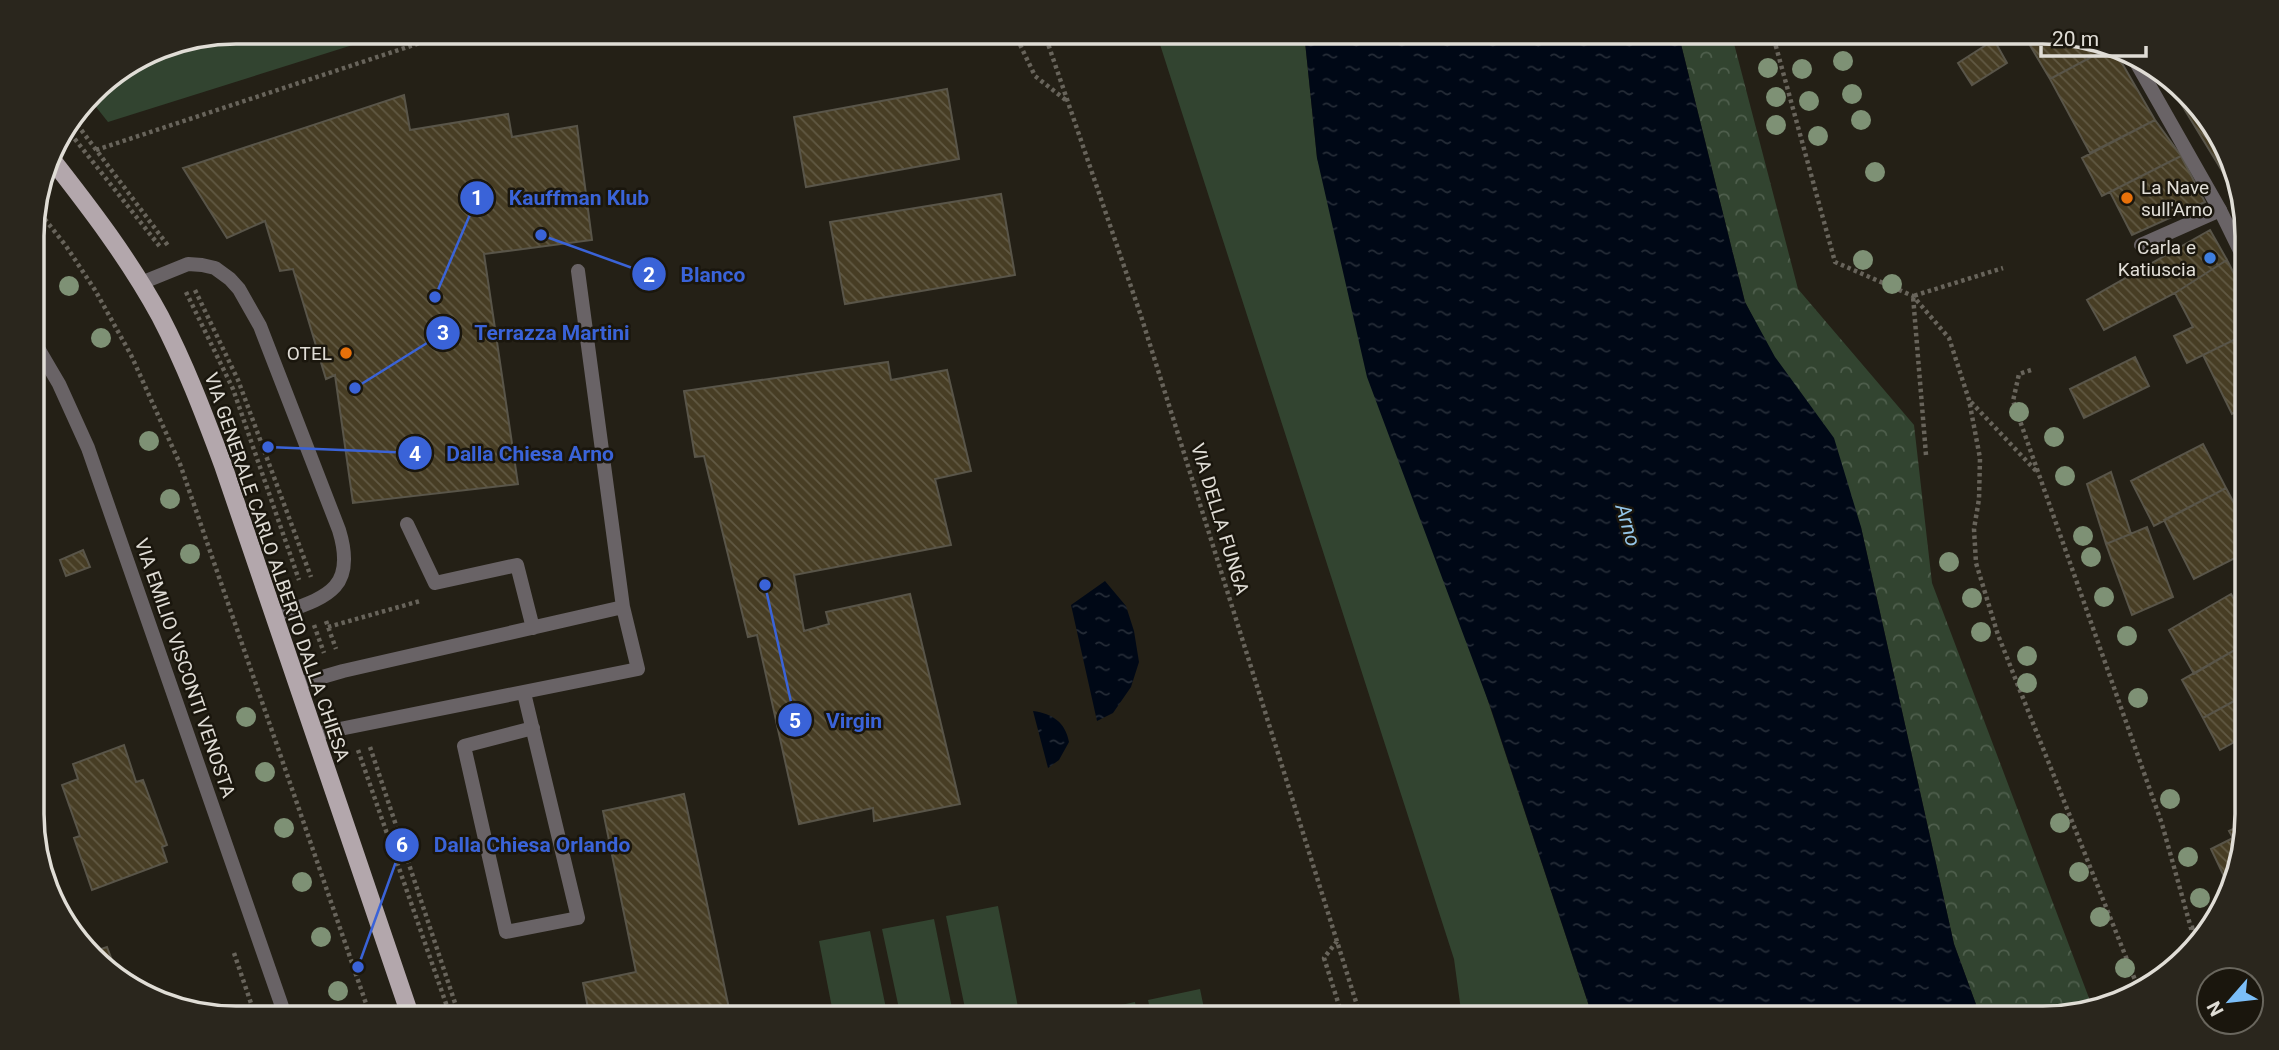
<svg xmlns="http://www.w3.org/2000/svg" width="2279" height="1050" font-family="Roboto,sans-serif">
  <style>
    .green { fill: #324430 }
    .forest { fill: url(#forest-crowns) }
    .water { fill: url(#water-ripples) }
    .building { fill: url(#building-back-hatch); stroke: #595549; stroke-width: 2 }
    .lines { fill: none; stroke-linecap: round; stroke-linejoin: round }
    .path { stroke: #68645b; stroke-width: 4.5; stroke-dasharray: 3.5 3.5; stroke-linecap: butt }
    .service { stroke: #696366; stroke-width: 14 }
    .minor { stroke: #696366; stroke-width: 14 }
    .primary { stroke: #b3a7ac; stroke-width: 18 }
    .tree { fill: #7e9175 }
    .food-dot { fill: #e8710a; stroke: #1a160d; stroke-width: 2.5 }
    .shop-dot { fill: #3f7fe0; stroke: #1a160d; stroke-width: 2.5 }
    .labels { text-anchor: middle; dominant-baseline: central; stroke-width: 5; stroke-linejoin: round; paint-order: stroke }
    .poi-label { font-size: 19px; fill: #e0ddd6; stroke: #1a160d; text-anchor: end }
    .street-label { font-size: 19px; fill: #e0ddd6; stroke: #1a160d }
    .water-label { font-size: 21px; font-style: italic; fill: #94c5e8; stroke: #1a160d }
    .rim { fill: none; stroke: #e0ddd6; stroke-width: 3.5 }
    .leader { fill: none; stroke: #3a63d8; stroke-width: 2.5 }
    .callout-dot { fill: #3a63d8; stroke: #1a160d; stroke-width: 2.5 }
    .mark-label { font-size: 21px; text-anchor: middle; font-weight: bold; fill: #fff }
    .callout-label { font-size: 21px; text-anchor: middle; font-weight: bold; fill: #3a63d8; stroke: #1a160d; stroke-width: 5; stroke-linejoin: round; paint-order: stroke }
  </style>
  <defs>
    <pattern id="forest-crowns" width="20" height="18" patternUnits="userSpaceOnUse" patternTransform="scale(1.75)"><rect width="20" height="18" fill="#324430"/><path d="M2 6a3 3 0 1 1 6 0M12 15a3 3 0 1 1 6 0" fill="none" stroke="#4f5f4d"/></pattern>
    <pattern id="water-ripples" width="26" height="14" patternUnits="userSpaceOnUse" patternTransform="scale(1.75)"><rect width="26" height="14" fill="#000816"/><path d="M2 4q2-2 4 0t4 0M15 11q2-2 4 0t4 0" fill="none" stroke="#252c37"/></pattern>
    <pattern id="building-back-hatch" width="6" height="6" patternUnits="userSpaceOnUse" patternTransform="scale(1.75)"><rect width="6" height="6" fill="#473d24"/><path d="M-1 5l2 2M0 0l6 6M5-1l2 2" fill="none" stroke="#615943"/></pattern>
  </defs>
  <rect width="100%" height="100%" fill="#242016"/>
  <path class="green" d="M236,32h158l-286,90 -19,-24 12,-15 57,-36z
    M1156,32h148l13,126 173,549 103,311h-131l-8,-59z
    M998,906l20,101 -51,11 -21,-102z
    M934,919l20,99h-53l-19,-89z
    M870,931l18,87h-54l-15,-77z
    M1200,989l6,29h-54l-4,-18z
    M1135,1002l3,16h-54l-1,-5z"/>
  <path class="forest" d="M1678,32h53l67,257 116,136 18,158 160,423 -36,12h-75l-27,-74 -93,-417 -116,-225z"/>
  <path class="water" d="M1304,32h374l67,270 30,55 59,81 27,89 93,417 27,74h-388l-103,-312 -123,-329 -50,-219z
    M1105,581l21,25 8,25 5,31 -8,25 -18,26 -16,8 -26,-116z
    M1033,711c20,3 32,11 36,31l-10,18 -11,8z"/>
  <path class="building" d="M2022,32h21l69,14 -62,33z
    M1994,40l13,23 -35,22 -14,-22z
    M2112,46l43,74 -65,33 -40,-74z
    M2169,84l36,28 41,98z
    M947,89l12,70 -153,28 -12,-70z
    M404,95l6,35 98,-16 4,23 65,-11 15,114 -108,14 34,230 -165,19 -18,-128 -9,4 -33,-110 -13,2 -15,-50 -38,17 -44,-70z
    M2155,120l26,36 -79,40 -20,-38z
    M2181,156l24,46 -73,33 -22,-43z
    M1001,194l14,81 -170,29 -15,-82z
    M2210,230l17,30 -52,33 -71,37 -17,-30z
    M2227,260l19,37v37l-59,29 -13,-27 19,-9 -18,-34z
    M2246,334v73l-14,7 -29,-59z
    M2135,357l14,29 -65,32 -14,-29z
    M888,362l3,18 56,-10 24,101 -36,8 16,66 -157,30 10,56 25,-7 -3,-12 84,-18 50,210 -86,17 -1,-13 -74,16 -42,-189 -9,2 -44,-181 -9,1 -11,-66z
    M2203,444l23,44 -72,38 -23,-45z
    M2111,472l20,62 -25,10 -19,-60z
    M2226,488l21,40v24l-53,27 -30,-59z
    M2147,527l26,70 -41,18 -26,-71z
    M83,550l7,17 -24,9 -6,-16z
    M2231,594l16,28v21l-53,31 -25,-44z
    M2247,643v51l-44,24 -21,-38z
    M2247,694v41l-27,15 -17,-32z
    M124,745l12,37 7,-2 24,65 -5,2 5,15 -75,28 -18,-52 6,-2 -18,-51 16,-6 -5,-15z
    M684,794l47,224h-141l-7,-35 53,-11 -33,-161z
    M2246,823l-14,69v1l-21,-44 22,-11 -4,-7z
    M107,947l9,24 -24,-19z"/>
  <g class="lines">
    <path class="path" d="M1014,32l21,44 32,25
      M1044,32l97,284 220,702
      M1772,32l63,230 78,34 36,42 20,62 11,58 -1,41 -5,30 2,34 22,72 141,355
      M73,119l96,128
      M66,128l95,120
      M96,150l357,-118
      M36,208l30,38 29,44 36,65 49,109 191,554
      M195,290l43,90 73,197
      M186,292l47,97 66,191
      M2031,370l-12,4 -6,27 149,423 32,115
      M1971,402l66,70
      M1926,455l-13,-159 90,-28
      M326,621l10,28
      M314,625l10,28
      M328,627l92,-26
      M370,747l90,271
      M358,750l93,268
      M2191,928l13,-2
      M1337,941l-13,17 19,60
      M234,953l22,65"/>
    <path class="service" d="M2141,245l79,-35
      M141,283l47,-19 14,1 13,3 15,11 9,10 21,37 79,204c19,62 -16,68 -65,86
      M407,524l28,59 82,-18 16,63
      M298,684l45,-13 280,-64
      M524,693l54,225 -72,14 -42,-186 69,-18
      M315,734l323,-65 -15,-62 -45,-336"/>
    <path class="minor" d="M2132,55l88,155 26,53
      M32,338l27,46 29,64 198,570"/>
    <path class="primary" d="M50,157c40,51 79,102 110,159 25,48 44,98 63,149l188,553"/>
  </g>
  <g class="tree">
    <circle cx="1843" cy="61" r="10"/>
    <circle cx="1768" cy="68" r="10"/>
    <circle cx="1802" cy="69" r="10"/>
    <circle cx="1852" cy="94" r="10"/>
    <circle cx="1776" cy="97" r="10"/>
    <circle cx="1809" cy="101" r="10"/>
    <circle cx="1861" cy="120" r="10"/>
    <circle cx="1776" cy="125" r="10"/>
    <circle cx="1818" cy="136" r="10"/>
    <circle cx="1875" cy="172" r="10"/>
    <circle cx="1863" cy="260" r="10"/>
    <circle cx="1892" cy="284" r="10"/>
    <circle cx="69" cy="286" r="10"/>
    <circle cx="101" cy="338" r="10"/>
    <circle cx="2019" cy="412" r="10"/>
    <circle cx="2054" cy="437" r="10"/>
    <circle cx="149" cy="441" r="10"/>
    <circle cx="2065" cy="476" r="10"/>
    <circle cx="170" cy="499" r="10"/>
    <circle cx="2083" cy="536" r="10"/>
    <circle cx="190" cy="554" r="10"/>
    <circle cx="2091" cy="557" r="10"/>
    <circle cx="1949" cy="562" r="10"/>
    <circle cx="2104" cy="597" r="10"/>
    <circle cx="1972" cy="598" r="10"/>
    <circle cx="1981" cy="632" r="10"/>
    <circle cx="2127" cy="636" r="10"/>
    <circle cx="2027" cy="656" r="10"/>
    <circle cx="2027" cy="683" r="10"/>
    <circle cx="2138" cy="698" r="10"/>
    <circle cx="246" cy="717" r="10"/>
    <circle cx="265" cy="772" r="10"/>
    <circle cx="2170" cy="799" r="10"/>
    <circle cx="2060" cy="823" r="10"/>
    <circle cx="284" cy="828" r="10"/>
    <circle cx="2188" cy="857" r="10"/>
    <circle cx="2079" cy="872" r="10"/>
    <circle cx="302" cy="882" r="10"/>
    <circle cx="2200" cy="898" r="10"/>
    <circle cx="2100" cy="917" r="10"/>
    <circle cx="321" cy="937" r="10"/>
    <circle cx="2125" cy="968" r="10"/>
    <circle cx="338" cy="991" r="10"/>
  </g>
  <g class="food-dot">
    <circle cx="2127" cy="198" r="7"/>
    <circle cx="346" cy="353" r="7"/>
  </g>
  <circle class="shop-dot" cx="2210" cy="258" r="7"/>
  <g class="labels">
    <g class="poi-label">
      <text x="2141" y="187" text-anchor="start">La Nave<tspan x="2141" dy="22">sull'Arno</tspan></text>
      <text x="2196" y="247">Carla e<tspan x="2196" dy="22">Katiuscia</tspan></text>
      <text x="332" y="353">OTEL</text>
    </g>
    <g class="street-label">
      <text transform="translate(1220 519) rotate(73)">VIA DELLA FUNGA</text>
      <text transform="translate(277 567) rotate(71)">VIA GENERALE CARLO ALBERTO DALLA CHIESA</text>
      <text transform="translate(185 668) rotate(71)">VIA EMILIO VISCONTI VENOSTA</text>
    </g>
    <g class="water-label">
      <text transform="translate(1628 525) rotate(74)">Arno</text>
    </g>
  </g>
  <path d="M0 0H2279V1050H0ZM236 44H2043A192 192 0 0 1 2235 236V814A192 192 0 0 1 2043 1006H236A192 192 0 0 1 44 814V236A192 192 0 0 1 236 44Z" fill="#2a261d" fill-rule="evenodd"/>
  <path class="rim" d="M236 44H2043A192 192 0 0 1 2235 236V814A192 192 0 0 1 2043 1006H236A192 192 0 0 1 44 814V236A192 192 0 0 1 236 44Z"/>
  <path class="leader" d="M435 297L477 198M541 235L649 274M355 388L443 333M268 447L415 453M765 585L795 720M358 967L402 845"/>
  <g class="callout-dot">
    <circle cx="435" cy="297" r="7"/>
    <circle cx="541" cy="235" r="7"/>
    <circle cx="355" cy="388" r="7"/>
    <circle cx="268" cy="447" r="7"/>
    <circle cx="765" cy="585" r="7"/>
    <circle cx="358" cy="967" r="7"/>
    <circle cx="477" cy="198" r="18"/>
    <circle cx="649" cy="274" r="18"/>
    <circle cx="443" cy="333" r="18"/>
    <circle cx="415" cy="453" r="18"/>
    <circle cx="795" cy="720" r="18"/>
    <circle cx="402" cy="845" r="18"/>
  </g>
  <g class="mark-label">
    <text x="477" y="205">1</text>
    <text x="649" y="282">2</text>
    <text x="443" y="340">3</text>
    <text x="415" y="461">4</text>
    <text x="795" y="728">5</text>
    <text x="402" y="852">6</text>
  </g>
  <g class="callout-label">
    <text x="579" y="205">Kauffman Klub</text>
    <text x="713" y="282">Blanco</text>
    <text x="552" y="340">Terrazza Martini</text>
    <text x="530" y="461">Dalla Chiesa Arno</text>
    <text x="854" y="728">Virgin</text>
    <text x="532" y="852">Dalla Chiesa Orlando</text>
  </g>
  <g transform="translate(2230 1001) rotate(242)"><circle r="33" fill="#1a160d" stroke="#69665d" stroke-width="2"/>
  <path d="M0-5L12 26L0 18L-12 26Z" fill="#7bbef8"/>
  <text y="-10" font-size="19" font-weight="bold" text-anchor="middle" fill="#e0ddd6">N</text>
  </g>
  <path d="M2041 46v10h105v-10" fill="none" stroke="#e0ddd6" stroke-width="3.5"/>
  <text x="2052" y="46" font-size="21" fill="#e0ddd6" stroke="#1a160d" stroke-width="5" paint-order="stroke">20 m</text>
</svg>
